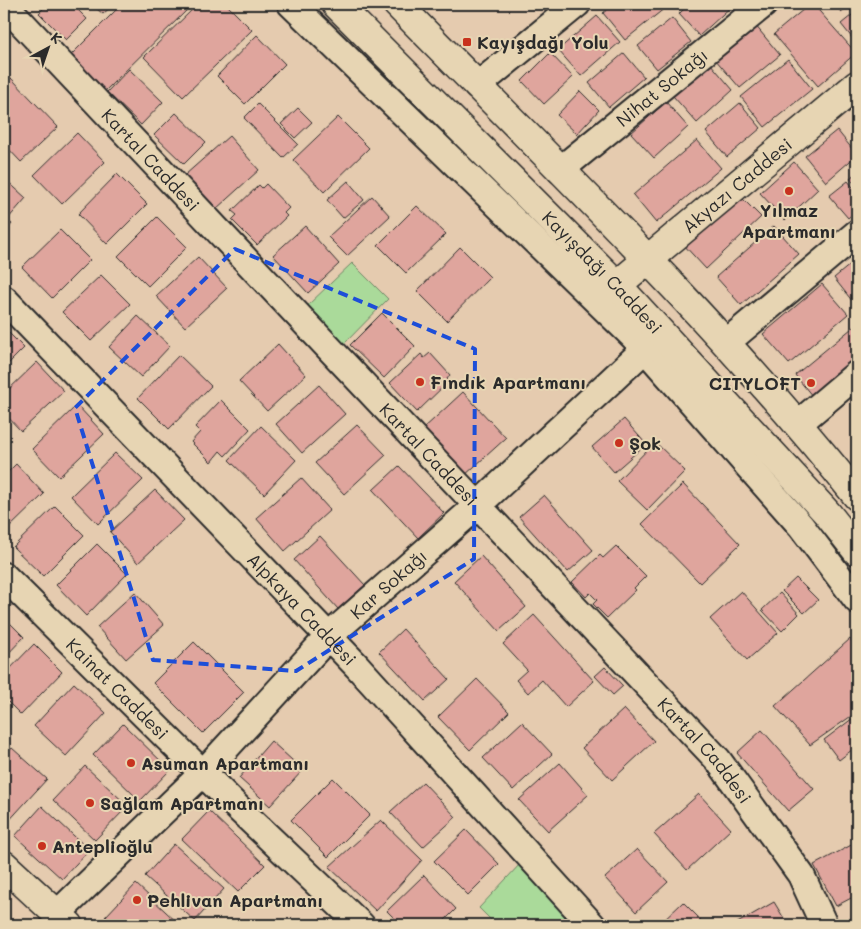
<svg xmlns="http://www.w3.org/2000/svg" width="861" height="929" font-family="Mali,sans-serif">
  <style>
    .green { fill: #aada9a; stroke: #6a8262 }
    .building { fill: #dfa59d; stroke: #2b2b2b }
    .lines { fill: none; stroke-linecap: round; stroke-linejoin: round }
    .street-casing { stroke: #2b2b2b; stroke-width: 30 }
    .secondary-casing { stroke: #2b2b2b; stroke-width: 31 }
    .primary-casing { stroke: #2b2b2b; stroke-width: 31 }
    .street { stroke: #e7d5b3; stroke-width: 26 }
    .secondary { stroke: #e7d5b3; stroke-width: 28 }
    .primary { stroke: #e7d5b3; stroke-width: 28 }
    .marked { fill: none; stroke: #1d4ed8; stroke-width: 4; stroke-dasharray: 10 6; stroke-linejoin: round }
    .poi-dot { fill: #c8321e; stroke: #e7d5b3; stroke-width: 2 }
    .labels { text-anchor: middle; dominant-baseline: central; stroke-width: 4; stroke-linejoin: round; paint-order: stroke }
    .poi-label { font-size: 18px; font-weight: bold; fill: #2b2b2b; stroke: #e7d5b3; text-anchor: start }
    .street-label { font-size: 18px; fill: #2b2b2b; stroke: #e7d5b3 }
  </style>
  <rect width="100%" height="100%" fill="#e5cbaf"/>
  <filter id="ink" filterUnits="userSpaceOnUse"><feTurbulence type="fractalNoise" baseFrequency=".02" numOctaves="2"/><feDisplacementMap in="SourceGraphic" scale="10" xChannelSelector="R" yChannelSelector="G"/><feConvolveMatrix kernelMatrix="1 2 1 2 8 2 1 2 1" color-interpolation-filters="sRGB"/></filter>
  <g filter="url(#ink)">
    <path class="green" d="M352,263l36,36 -45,46 -35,-40z
      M521,863l64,62h-89l-17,-17z"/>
    <path class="building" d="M48,4h24l15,15 -21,21 -27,-27z
      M103,4h11l-11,10 -6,-5z
      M122,4h71l-90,89 -35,-35z
      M198,4h28l26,26 -69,67 -39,-40z
      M614,4h47l4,4 -40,32 -22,-27z
      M689,4h45l-35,32 -20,-22z
      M810,4h3l43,49 -38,33 -44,-52z
      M834,4h17l-10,8z
      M857,11v33l-16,-20z
      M597,16l23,26 -39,34 -23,-26z
      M672,18l19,24 -34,27 -19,-23z
      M755,25l25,30 -40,33 -25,-29z
      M257,35l28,29 -40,40 -28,-28z
      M550,53l23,24 -29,27 -22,-23z
      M624,53l20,24 -35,30 -20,-24z
      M788,59l24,30 -47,38 -24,-30z
      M710,63l23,27 -36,33 -24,-27z
      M129,69l34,33 -22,23 -34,-33z
      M11,78l47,49 -37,35 -17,-18v-59z
      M580,91l19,19 -22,24 -20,-19z
      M666,102l22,25 -34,31 -23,-25z
      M740,103l21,25 -34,29 -21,-25z
      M258,104l40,40 -15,14 -39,-40z
      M298,108l14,14 -17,16 -14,-14z
      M176,113l30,29 -22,22 -30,-29z
      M857,115v13l-6,-7z
      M338,117l31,31 -45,44 -31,-32z
      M837,130l20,25 -31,27 -21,-26z
      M77,133l28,29 -43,42 -28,-29z
      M229,136l30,34 -43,39 -31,-34z
      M697,140l24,28 -65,55 -23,-28z
      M794,162l24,27 -33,31 -25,-27z
      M857,172v15l-7,-9z
      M117,174l30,30 -40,40 -29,-30z
      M4,178l22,20 -19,22 5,4 -8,9z
      M348,181l16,19 -21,18 -16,-18z
      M848,181l9,11v18l-9,8 -19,-22z
      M266,184l23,24 -5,5 3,3 -30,29 -25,-25 5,-5 -5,-4 27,-26 3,3z
      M736,192l25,25 -55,52 -24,-26z
      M372,196l18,20 -43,40 -19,-19z
      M417,206l29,28 -40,39 -28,-28z
      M157,217l30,30 -39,39 -30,-30z
      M305,226l34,38 -31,29 -35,-38z
      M774,226l25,28 -58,51 -25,-28z
      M60,230l30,30 -38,38 -30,-31z
      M460,247l30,30 -43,44 -30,-30z
      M198,257l29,31 -42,39 -29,-31z
      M857,259v48l-23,-29z
      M101,275l29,29 -39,37 -29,-29z
      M822,284l26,30 -59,50 -26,-30z
      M382,313l33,33 -31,32 -34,-33z
      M138,316l32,30 -29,31 -32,-30z
      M857,324v44l-40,34 -22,-27z
      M4,328l20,20 -20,20z
      M278,344l28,31 -39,36 -28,-30z
      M430,353l20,22 -3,4 2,2 -32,31 -27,-29 31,-29 3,4z
      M179,355l32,31 -42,43 -31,-31z
      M37,362l27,29 -43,40 -17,-18v-19z
      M319,385l26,29 -43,39 -26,-29z
      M463,392l43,46 -42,38 -42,-46z
      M221,400l29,29 -25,27 -5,-5 -9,11 -20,-20 9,-10 -5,-5z
      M77,405l27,29 -45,43 -27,-28z
      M624,419l22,25 -32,28 -22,-25z
      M357,425l29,30 -42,39 -29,-31z
      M261,426l35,34 -32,34 -35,-34z
      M655,442l30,29 -38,39 -30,-29z
      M115,453l28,27 -45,44 -27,-28z
      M16,464l28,30 -39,38 -1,-56z
      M399,466l45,47 -26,25 -45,-48z
      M301,478l29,32 -45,41 -29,-33z
      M683,484l57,60 -40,39 -58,-59z
      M155,490l29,30 -46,43 -28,-31z
      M544,495l49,55 -25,22 -49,-55z
      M55,506l29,29 -41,41 -30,-29z
      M320,536l45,49 -27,24 -44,-49z
      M97,544l30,30 -41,42 -30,-31z
      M616,546l30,30 -12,12 2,2 -29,28 -14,-14 4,-4 -7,-7 -4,4 -14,-15 28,-27 3,3z
      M481,556l45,51 -27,24 -45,-50z
      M796,578l22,22 -14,13 -22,-22z
      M741,591l37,42 -31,27 -37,-41z
      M135,592l29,33 -38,34 -29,-32z
      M780,593l19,21 -17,17 -20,-21z
      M534,615l60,66 -28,26 -24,-27 -14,13 -12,-13 11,-10 -24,-26z
      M4,617l20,20 -20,21z
      M403,629l46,50 -24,22 -46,-49z
      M850,639l7,9v64l-47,33 -35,-39z
      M194,642l50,50 -41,41 -50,-50z
      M34,644l28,28 -41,43 -17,-17v-23z
      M605,667l18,19 -10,9 -18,-19z
      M477,679l32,33 -39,38 -32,-33z
      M74,683l32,30 -40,43 -32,-30z
      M624,709l30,32 -42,39 -30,-32z
      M857,715v31l-18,14 -15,-20z
      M522,722l30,32 -39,36 -30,-32z
      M123,724l47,46 -30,31 -47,-46z
      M762,730l52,59 -26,22 -51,-58z
      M271,741l32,29 -33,36 -31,-28z
      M12,748l35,31 -42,46 -1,-68z
      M560,763l28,32 -40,36 -29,-31z
      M85,766l43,40 -33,34 -42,-40z
      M333,778l37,37 -42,42 -37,-37z
      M423,782l33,35 -33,30 -33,-35z
      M699,794l32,35 -44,41 -33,-36z
      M42,806l47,44 -27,29 -47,-43z
      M209,811l56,54 -27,27 -56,-53z
      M381,820l41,40 -46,51 -47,-44z
      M466,830l33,34 -31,31 -34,-34z
      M857,842v53l-21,11 -22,-41z
      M174,844l50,45 -29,32 -50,-45z
      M637,849l31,33 -32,30 -31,-34z
      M424,875l32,34 -16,16h-39l-14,-14z
      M136,884l44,41h-66l-9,-8z
      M683,902l23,23h-47z
      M774,902l14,23h-54z
      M468,920l5,5h-10z"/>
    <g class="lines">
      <g class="street-casing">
        <g id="street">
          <path id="s1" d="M4,4l714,756 83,115 23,50"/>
          <path d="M291,4l347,337 163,185 56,74"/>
          <path d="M477,86l100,-82"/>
          <path id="s2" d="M560,170l204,-166"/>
          <path id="s3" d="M4,299l353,367 235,259"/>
          <path d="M727,342l130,-109"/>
          <path d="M799,423l58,-49"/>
          <path id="s4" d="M4,576l236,234 121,115"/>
          <path id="s5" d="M57,914l146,-141 126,-137 148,-130 168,-157"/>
        </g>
      </g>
      <g class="secondary-casing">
        <g id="secondary">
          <path id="s6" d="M617,285l240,-200"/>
          <path d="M4,865l65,60"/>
        </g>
      </g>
      <g class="primary-casing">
        <g id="primary">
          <path id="s7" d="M336,4l281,281 210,228 30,38"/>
          <path d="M397,4c157,160 319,316 460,492"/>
        </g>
      </g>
      <use href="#street" class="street"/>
      <use href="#secondary" class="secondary"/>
      <use href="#primary" class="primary"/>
    </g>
  </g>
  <path class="marked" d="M235,249l240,100 -1,210 -178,112 -143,-11 -78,-252z"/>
  <g class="poi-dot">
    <rect x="462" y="37" width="10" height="10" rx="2.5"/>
    <circle cx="789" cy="191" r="5"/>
    <circle cx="420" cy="382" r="5"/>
    <circle cx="811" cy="383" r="5"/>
    <circle cx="619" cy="443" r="5"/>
    <circle cx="131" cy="763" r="5"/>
    <circle cx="90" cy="803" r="5"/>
    <circle cx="42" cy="846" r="5"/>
    <circle cx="137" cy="900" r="5"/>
  </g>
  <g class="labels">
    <g class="poi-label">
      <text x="477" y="42">Kayışdağı Yolu</text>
      <text x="789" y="210" text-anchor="middle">Yılmaz<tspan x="789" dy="21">Apartmanı</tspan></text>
      <text x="430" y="382">Fındık Apartmanı</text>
      <text x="801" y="383" text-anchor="end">CITYLOFT</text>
      <text x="629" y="443">Şok</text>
      <text x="141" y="763">Asuman Apartmanı</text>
      <text x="100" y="803">Sağlam Apartmanı</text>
      <text x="52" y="846">Anteplioğlu</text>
      <text x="147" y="900">Pehlivan Apartmanı</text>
    </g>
    <g class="street-label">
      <text stroke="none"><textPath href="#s2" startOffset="131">Nihat Sokağı</textPath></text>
      <text stroke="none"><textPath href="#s1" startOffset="214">Kartal Caddesi</textPath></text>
      <text stroke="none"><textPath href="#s6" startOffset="156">Akyazı Caddesi</textPath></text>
      <text stroke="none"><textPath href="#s7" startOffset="378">Kayışdağı Caddesi</textPath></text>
      <text stroke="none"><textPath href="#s1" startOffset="619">Kartal Caddesi</textPath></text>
      <text stroke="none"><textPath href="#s5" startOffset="468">Kar Sokağı</textPath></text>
      <text stroke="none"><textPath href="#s3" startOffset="430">Alpkaya Caddesi</textPath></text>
      <text stroke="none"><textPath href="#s4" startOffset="160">Kainat Caddesi</textPath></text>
      <text stroke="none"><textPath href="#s1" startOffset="1024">Kartal Caddesi</textPath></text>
    </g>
  </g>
  <rect width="861" height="929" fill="none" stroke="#e7d5b3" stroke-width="20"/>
  <rect x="10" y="10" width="841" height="909" fill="none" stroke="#2b2b2b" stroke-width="2" filter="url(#ink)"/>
  <g transform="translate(48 48) rotate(40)" stroke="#e7d5b3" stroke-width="4" paint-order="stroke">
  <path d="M0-4L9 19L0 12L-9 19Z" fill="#2b2b2b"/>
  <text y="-8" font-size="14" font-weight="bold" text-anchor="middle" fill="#2b2b2b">K</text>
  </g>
</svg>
